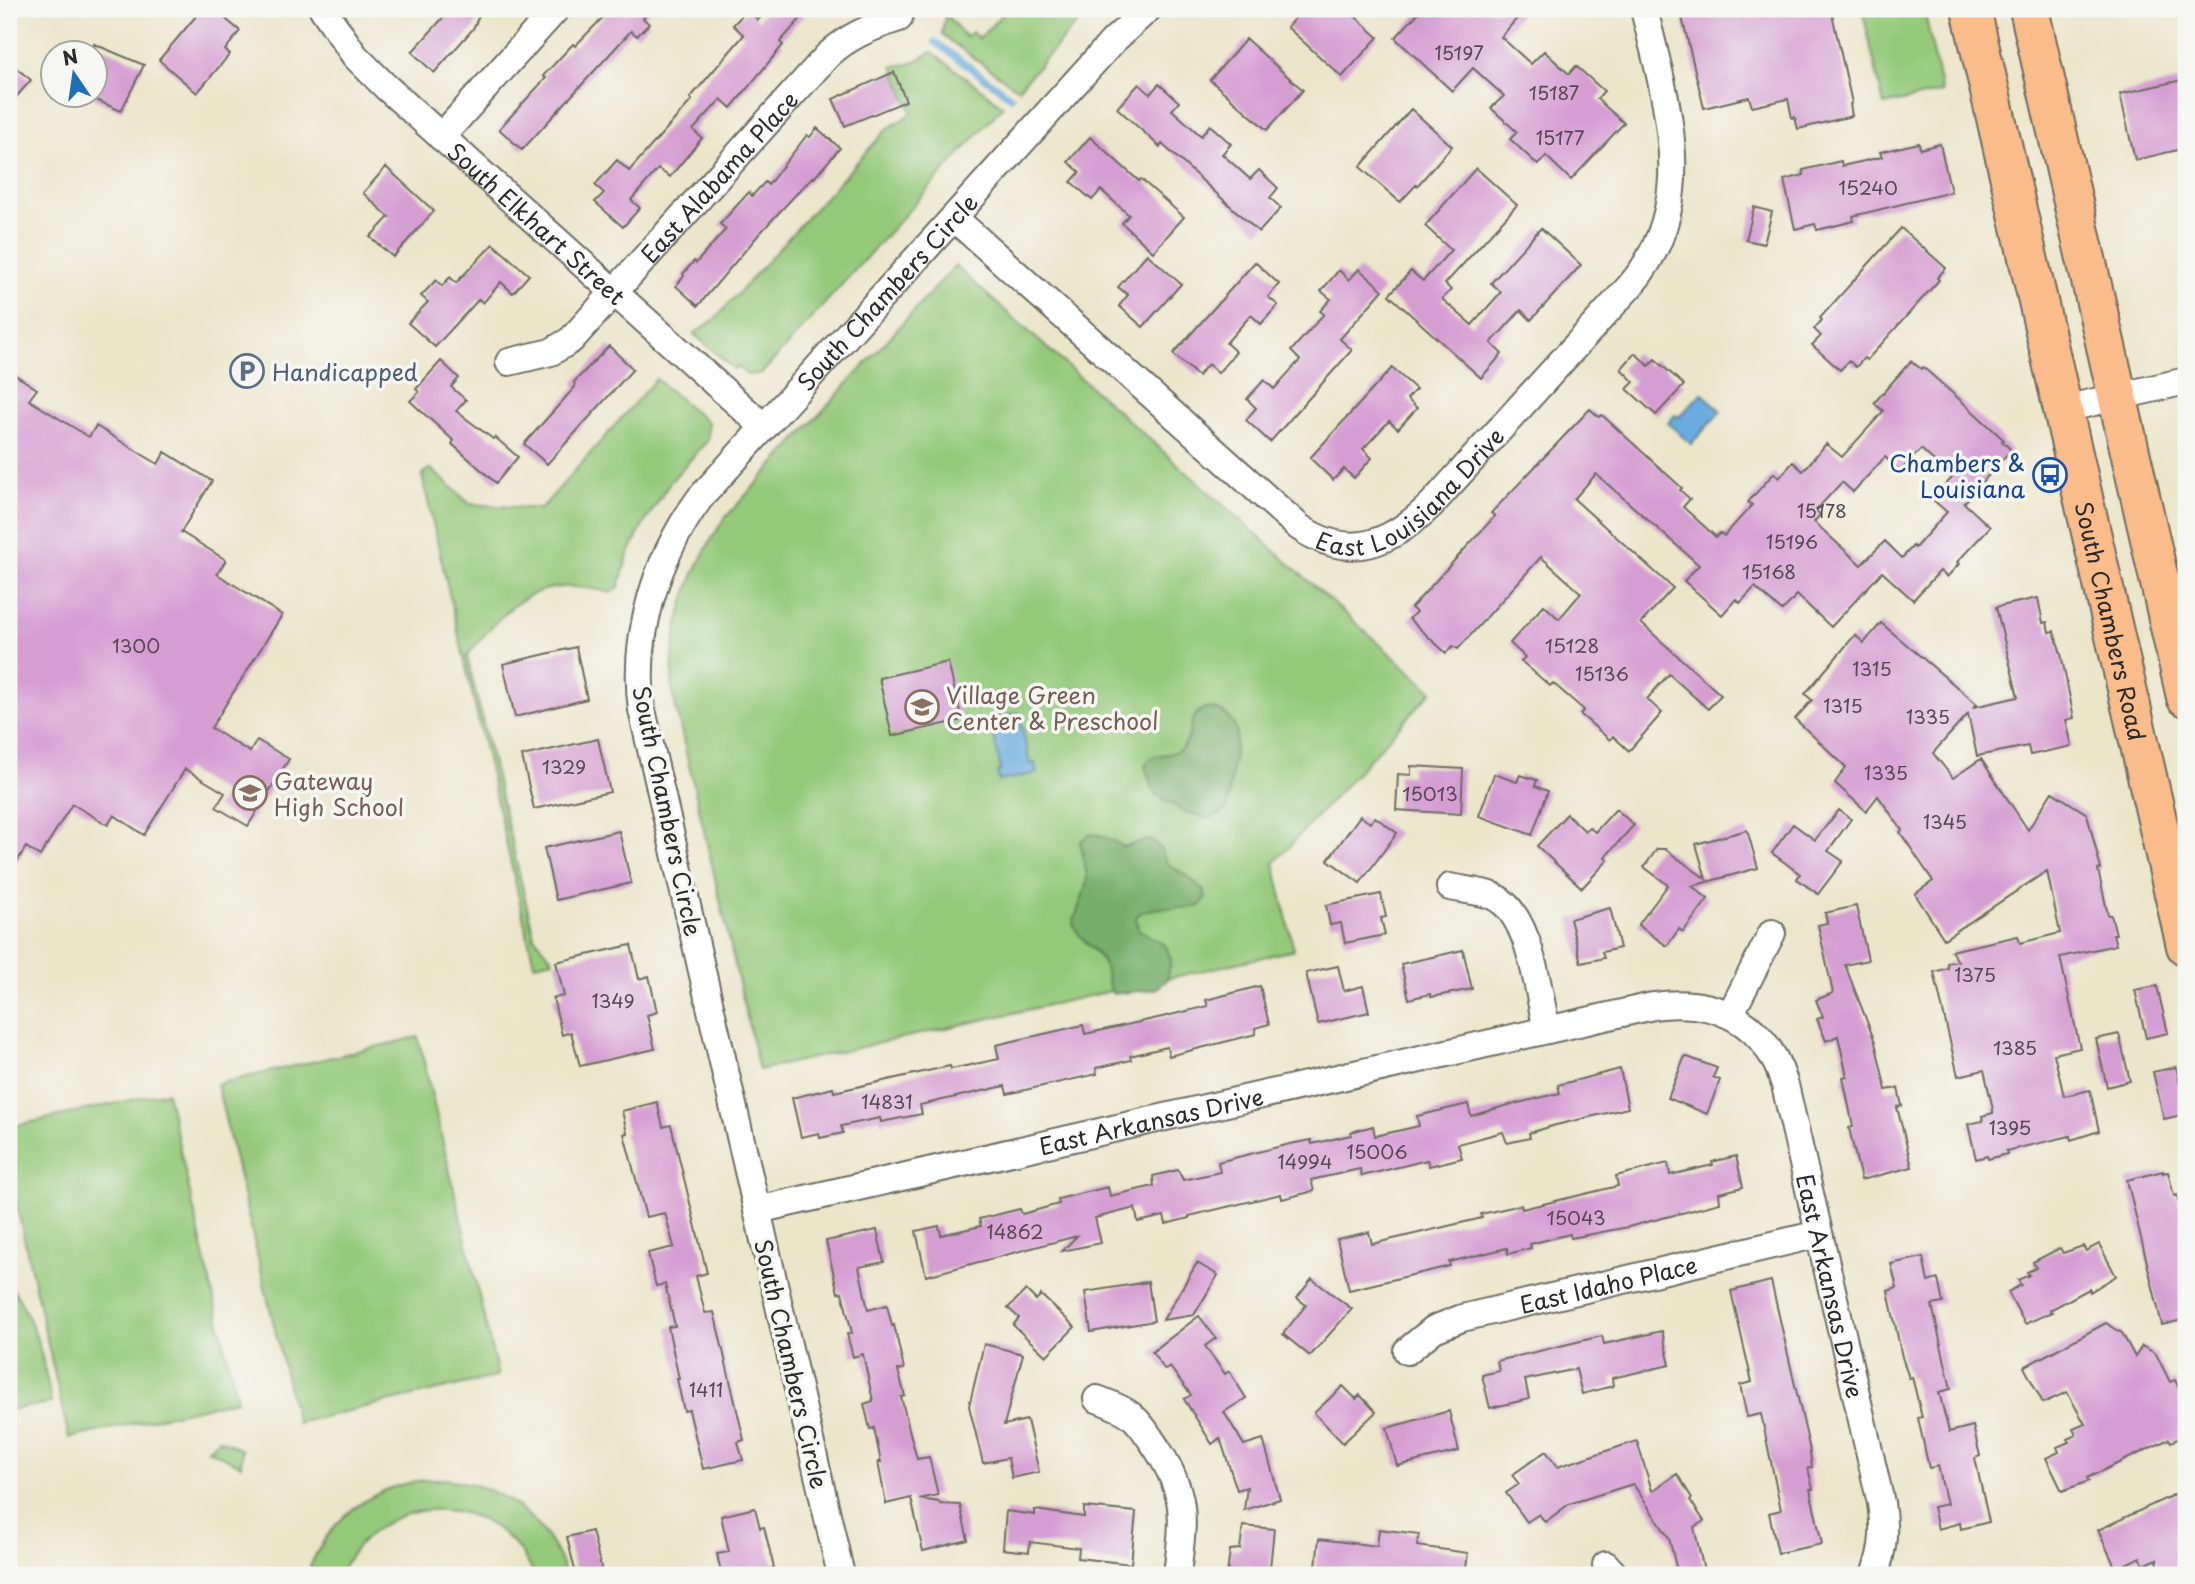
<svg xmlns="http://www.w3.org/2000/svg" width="2195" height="1584" font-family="'Playpen Sans',sans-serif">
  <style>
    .green { fill: #94c97a; stroke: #607a52; stroke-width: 2 }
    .forest { fill: #77ad6a; stroke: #516c4a; stroke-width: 2 }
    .water { fill: #6bacdf; stroke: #4b6c85; stroke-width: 2 }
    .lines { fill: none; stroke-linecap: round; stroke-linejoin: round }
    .stream { stroke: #6bacdf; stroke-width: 7 }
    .building { fill: #d59ed3; fill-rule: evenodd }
    .street-casing { stroke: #6e6c63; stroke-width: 30 }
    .primary-casing { stroke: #6e6c63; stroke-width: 42 }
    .street { stroke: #fff; stroke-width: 26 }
    .primary { stroke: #f9bc8a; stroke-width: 38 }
    .labels { text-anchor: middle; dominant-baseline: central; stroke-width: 7; stroke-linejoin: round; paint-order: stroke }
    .number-label { font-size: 19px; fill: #564855 }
    .street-label { font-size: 23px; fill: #2b2b2b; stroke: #f6f6f2 }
    .service-label { font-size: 23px; fill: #4e5e75; stroke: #f6f6f2; text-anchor: start }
    .transit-label { font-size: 23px; fill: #164399; stroke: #f6f6f2; text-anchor: end }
    .education-label { font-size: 23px; fill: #785e54; stroke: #f6f6f2; text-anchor: start }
  </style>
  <rect width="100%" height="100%" fill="#f6f6f2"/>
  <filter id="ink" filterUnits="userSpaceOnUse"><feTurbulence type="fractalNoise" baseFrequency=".0143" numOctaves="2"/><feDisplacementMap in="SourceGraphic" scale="14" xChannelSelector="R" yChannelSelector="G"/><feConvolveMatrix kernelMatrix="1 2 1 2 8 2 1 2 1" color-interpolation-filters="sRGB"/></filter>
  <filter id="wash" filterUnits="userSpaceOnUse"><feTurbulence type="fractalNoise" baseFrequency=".00686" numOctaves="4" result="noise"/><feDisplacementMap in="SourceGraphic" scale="28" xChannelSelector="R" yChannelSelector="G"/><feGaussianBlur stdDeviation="1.57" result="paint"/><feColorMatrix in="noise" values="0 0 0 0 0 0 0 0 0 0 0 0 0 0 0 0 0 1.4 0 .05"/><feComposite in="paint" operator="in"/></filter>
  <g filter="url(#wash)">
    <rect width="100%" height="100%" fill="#ebe6ca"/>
    <path class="green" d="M1007,9h83l-72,80 -76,-54 3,-21 21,23 6,-5 7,7z
      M1862,9h62l18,83 -58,13z
      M932,52l71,54 -241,267 -15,2 -9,-8 -4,2 -40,-35 21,-15 172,-190 25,-16 -19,-47 17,-2z
      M955,266l477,425 -158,172 20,87 -535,120 -86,-375c-5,-64 16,-125 52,-177z
      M656,379l52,44v17l-37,41 -29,46 -14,28 -9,32 -8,6c-74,-19 -99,7 -144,63l67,280 19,24 -19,4 -112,-489 8,-7 40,36 71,5z
      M418,1037l80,339 -201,47 -80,-339z
      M167,1092l70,308 -168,38 -60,-267v-44z
      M9,1283c26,37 35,75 42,120l-42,7z
      M219,1439l23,11 -1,15 -33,-15z
      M435,1479c61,1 112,38 131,96h-32c-39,-88 -156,-86 -194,0h-33c20,-57 67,-92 128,-96z"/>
    <path class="forest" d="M1205,708c17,0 27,8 32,25l-10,75 -7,7 -14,3 -23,-7 -29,-18 -9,-27c8,-16 21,-8 34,-16 17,-10 4,-32 26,-42z
      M1090,834c12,0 23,6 33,13l26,-7 6,3 6,6 5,13 21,14 16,14 3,7 -6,9c-18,5 -53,-3 -64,11l2,12 28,17 5,14 -4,20 -11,9 -43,5c-7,-10 -5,-23 -11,-33 -8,-14 -23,-21 -29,-37l13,-38 1,-10 -7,-34z"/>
    <path class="water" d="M1702,393l19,18 -30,33 -23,-21 7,-8 4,2z
      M1019,713l11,51 5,-1 2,10 -38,8 -2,-9 4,-2 -11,-51z"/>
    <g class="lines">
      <path class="stream" d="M935,42l76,55"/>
    </g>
    <g id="blocks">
      <path class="building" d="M202,9h12l26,22 -15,19 5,4 -33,39 -38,-33z
        M451,9h31l-9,20 -39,44 -22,-21z
        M611,9h41l-9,9 6,6 -12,12 -6,-5 -109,119 -23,-21 47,-51 -3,-2 30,-32 2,2z
        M768,9h41l-29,33 3,3 -52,63 -10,-9 -28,31 9,8 -32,39 -12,-8 -27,31 9,8 -17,19 -28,-25 9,-9 -9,-8 22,-25 12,11 63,-71 -2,-2 54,-63 -11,-10 14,-15 11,10z
        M1303,9h44l31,28 -36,40 -55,-50z
        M1422,9h103l-24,28 30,27 13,-13 25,23 7,-8 28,25 -7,8 27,24 -53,57 -25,-24 -8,9 -28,-26 7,-7 -26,-24 13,-12 -31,-28 -21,23 -57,-53z
        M1680,9h151l21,94 -2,1 2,12 -54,13 -3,-12 -3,1 -4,-19 -36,8 -3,-10 -45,11z
        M1246,39l57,51 -36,40 -57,-50z
        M94,44l50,21 -23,46 -27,-12z
        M9,62l22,18 -22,25z
        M894,72l12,29 -61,25 -12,-27z
        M2182,80l4,17v51l-51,12 -15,-66z
        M1139,84l11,10 9,-10 20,18 -7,8 29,26 9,-11 21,19 -9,10 28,25 9,-9 19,18 -8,10 11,10 -22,24 -97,-88 -2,3 -43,-39z
        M1411,109l41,37 -35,40 -1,-1 -16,17 -40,-35z
        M817,128l23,20 -26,30 -1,-1 -14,14 -39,42 -62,73 -22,-20 8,-10 -1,-2 11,-13 2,2 30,-34 -6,-5 29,-32 3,4 13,-14 3,3 39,-50 3,2z
        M1090,137l49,44 2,-2 43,38 -31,35 -31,-29 7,-8 -28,-25 -9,10 -21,-18 9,-10 -12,-10z
        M1919,143l1,6 20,-5 11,48 -98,24 1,5 -37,9 -2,-6 -20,5 -11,-49 20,-5 -1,-5 38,-9 1,5 40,-9 -2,-5z
        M386,167l48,44 -41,46 -23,-20 19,-20 -26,-24z
        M1476,168l41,37 -72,79 6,6 -9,9 30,26 29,-33 -10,-9 50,-55 40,37 -50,55 -10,-10 -30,33 11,11 -21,24 -92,-83 22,-24 12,10 28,-31 -26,-24z
        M1754,207l18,5 -8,32 -18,-4z
        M1901,228l45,40 -9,10 2,2 -72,80 -3,-2 -8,9 -7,-6 -9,9 -28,-25 9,-9 -7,-7 8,-9 -2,-2z
        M493,244l36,31 -16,18 -12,-11 -18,21 -4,-4 -44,48 -27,-24 20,-21 -7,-6 15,-16 6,6 8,-9 6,6z
        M1147,254l34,30 -38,43 -24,-21 9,-11 -10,-8z
        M1255,262l24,22 -11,13 10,8 -17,19 -10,-9 -25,28 10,9 -18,21 -10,-9 -10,12 -25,-22z
        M1359,269l24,21 -43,49 12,11 -82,92 -24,-22 10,-12 -9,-9 17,-19 10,9 26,-29 -9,-9 33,-37 -4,-3 11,-12 -10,-8 18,-21 10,10z
        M609,346l24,23 -86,95 -23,-20 51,-57 -1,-5z
        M1635,353l14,13 6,-7 29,26 -28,30 -29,-26 7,-7 -13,-13z
        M441,361l18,17 -8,9 15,13 -10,11 37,28 2,-2 23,20 -22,26 -44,-39 2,-3 -44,-40 9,-9 -3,-3z
        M1911,361l10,8 2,-2 45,40 36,33 -2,1 9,9 -47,53 26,24 -33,35 2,2 -12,13 -7,-6 -27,29 -31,-28 -51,55 -34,-32 -15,16 -27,-24 -15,16 -4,-4 -14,16 -38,-34 15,-16 -103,-91 -22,25 99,89 -32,35 80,72 -13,14 -39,-35 -22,25 15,14 -33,38 -16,-15 -3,4 -30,-26 4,-4 -31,-27 -3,3 -29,-25 4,-4 -15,-14 34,-38 15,14 22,-26 -40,-36 -83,92 -5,-3 -7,7 -37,-34 7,-7 -5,-4 84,-92 -4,-3 99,-104 9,8 3,-2 80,73 -2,2 10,9 -7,8 33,30 4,-4 4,3 28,-31 -4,-3 26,-29 5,5 14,-16 10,9 23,-27 16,13 39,-43 2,-3 -9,-8zM1921,449l31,29 -20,21 15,13 -32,36 -2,-2 -11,12 -17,-17 -24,24 -47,-43 6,-7 -4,-5 26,-28 11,10 32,-35 15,14z
        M1392,368l24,21 -9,10 10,9 -19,21 -9,-8 -26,28 9,9 -18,20 -10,-9 -11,11 -23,-22z
        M9,371l28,18 -8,11 60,37 7,-11 62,38 7,-12 47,29 -31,51 45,28 -9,14 65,41 -71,113 39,24 7,-12 32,19 -41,67 -32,-19 9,-14 -40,-24 -41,66 -30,-20 -6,10 -36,-21 -32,52 -14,-9 -17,28z
        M2038,598l5,25 4,-1 2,10 5,-1 7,23 13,64 -8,2 6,26 -42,9 -2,-9 -51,10 -9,-42 -35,39 20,25 28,-19 47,71 24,-38 35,22 14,55 -3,1 10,45h3l5,19h-3l3,11 -56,12 20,91 -26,6 10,42 26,-6 9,41 -28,9 -1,-4 -64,15 1,3 -19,5 -1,-3 -11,3 -8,-35 15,-3 -1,-5 11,-3v-4l-9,-39 -26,6 -24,-104 14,-4 -1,-5 11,-2 -7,-10 67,-15 2,7 40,-10 -13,-62 -103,68 -29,-45 18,-13 -33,-49 2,-2 -24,-34 -12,15 -31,-28 11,-16 -51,-48 17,-19 -7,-6 50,-59 9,8 17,-20 96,81 -3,3 44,-10 -22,-90z
        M576,647l11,52 -72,18 -12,-53z
        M948,662l14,58 -70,16 -13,-58z
        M598,739l12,53 -76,17 -12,-53z
        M1411,766l52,3 -2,45 -65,-4 2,-36 13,1z
        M1494,774l23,8 3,-7 17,5 -2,6 13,5 -16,44 -53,-19z
        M1616,809l18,16 -29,32 3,3 -26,28 -45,-42 30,-32 18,17 4,-4 6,5z
        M1839,810l12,9 -23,32 15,10 -25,33 -21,-15 3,-5 -28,-21 21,-29 22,16z
        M1360,816l10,7 5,-6 22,16 -37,50 -32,-23z
        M1747,830l11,38 -66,18 16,13 -25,33 -4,-3 -12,17 -29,-21 30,-40 -24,-18 13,-18h8l41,30 -10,-35z
        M619,831l12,52 -75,17 -12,-52z
        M1381,894l5,23 -5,1 4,17 -40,8 -4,-20 -11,2 -4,-20z
        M1856,906l12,54 -23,5 30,77 11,48 12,-2 4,18 -5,1 15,60 -51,13 -12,-52 4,-1 -10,-50 4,-1 -9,-40 -12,5 -9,-22 6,-2 -7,-17 17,-7 -15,-68 9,-2 -2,-10z
        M1610,908l10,40 -18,4 2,6 -23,5 -11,-44z
        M631,945l8,34 10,-3 8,36 -10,3 8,34 -75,17 -9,-34 -9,3 -9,-37 11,-2 -8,-34z
        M1463,950l9,39 -41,8 -1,-3 -21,5 -8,-35z
        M1338,966l6,25 19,-5 6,26 -51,12 -12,-51z
        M1260,986l9,38 -14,4 1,6 -87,22 -2,-9 -37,9 1,4 -35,8 1,6 -90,20 -2,-8 -85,19 2,9 -41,8 -1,-4 -39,8 2,7 -23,5 -1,-5 -18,4 -9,-39 41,-10 1,4 116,-26 1,3 48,-10 -3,-14 87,-20 2,9 77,-17 46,-11 -2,-6z
        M2157,986l11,47 -22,5 -11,-48z
        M2119,1034l11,47 -23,6 -11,-48z
        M1685,1056l32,12 -4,9 7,3 -13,34 -39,-16z
        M2176,1067l10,47 -22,5 -11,-47z
        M1620,1069l8,39 -72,17 -27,8 1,5 -23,5 -4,-11 -45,12 4,14 -33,8 -2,-6 -65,16 -2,-7 -49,11 3,11 -32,8 -1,-5 -92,22v2l-23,6 -2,-8 -26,6 -3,-14 -40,10 6,25 -39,8 15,-15 -151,40 -10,-45 23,-5 2,9 40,-9 -2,-7 41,-10 2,5 37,-10 -1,-5 50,-12 2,9 44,-10 -1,-10 25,-6 5,10 37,-8 -2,-10 72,-18 21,-4 1,4 39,-9v-3l22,-6 2,10 44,-10 -2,-10 51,-12 3,12 30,-9 59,-14 -2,-8z
        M657,1102l6,25 8,-2 36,148 -11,3 9,37 9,-1 30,128 -6,2 5,18 -40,9 -14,-59 -5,1 -7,-32h2l-11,-52 7,-1 -10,-42 -9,2 -8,-33 26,-6 -9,-34 -19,4 -22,-83 3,-1 -5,-22z
        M1736,1156l7,31 -24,6 1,10 -92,24 -57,11 -1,-4 -40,10 1,4 -23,6 -1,-6 -37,9 -21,5 1,4 -101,24 -12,-51 32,-7 3,12 110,-26 -1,-4 40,-9 1,4 96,-23 -2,-10 52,-13 2,12 43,-10 -1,-3z
        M2163,1171v2l5,-1 6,24 3,-1 2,8h7v116l-24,6 -35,-145z
        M877,1230l7,32 -25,5 9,43 19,-5 5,21 2,-1 10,44 -6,1 7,26 -4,1 9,36 7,26 12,-2 9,38 -19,4 20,3 1,2 20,1 8,35 -45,11 -12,-53 -25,6 -8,-42h3l-7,-34 -4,1 -6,-25 9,-3 -10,-47 -10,3 -6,-23 5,-1 -10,-41 -4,1 -12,-52z
        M2099,1244l17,32 -26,16 -1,-3 -39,21 2,2 -27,12 -17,-32 13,-7 -3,-5 11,-5 -2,-3 9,-4 -3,-6 27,-14 3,5 20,-7 3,5z
        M1923,1257l5,25 10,-3 5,24 -11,2 19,84 -12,3 10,40 24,-6 7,30 -5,2 14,64 -28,7 -1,-6 -22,6 -5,-22 14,-3 -9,-38 -9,2 -11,-50 4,-1 -10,-40 -3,1 -7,-21 -14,-66 9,-3 -6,-24z
        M1197,1263l21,12 -24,40 -31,5z
        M1312,1279l40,30 -42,47 -27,-22 23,-29 -9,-7z
        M1771,1281l38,165 3,21 -4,1 5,21h-3l12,55 -44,9 -9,-40 12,-3 -20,-96 -14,3 -7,-32 12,-3 -21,-91z
        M1148,1282l6,39 -63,11 -6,-40z
        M1026,1290l10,10 5,-5 34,32 -29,29 -33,-31 6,-7 -11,-10z
        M1199,1316l17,22 -11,8 20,28 4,-3 17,27 -22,14 20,33 19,-6 17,60 -36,11 3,-23 -10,3 -17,-52 -8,6 -28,-45 7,-4 -21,-28 -5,3 -13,-18z
        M2106,1323l16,10 13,24 7,-11 14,8 14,28 5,-2 11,24v31l-15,7 -2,-3 -82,39 2,3 -27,10 -16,-33 13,-6 -2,-5 12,-5 -2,-3 9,-4 -3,-6 12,-5 -18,-32 -24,11 -19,-36z
        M1662,1331l8,34 -58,13 1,8 -31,8 -6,-25 -51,11 4,19 -39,9 -8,-33 17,-4 -2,-10 105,-25 2,8z
        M984,1344l39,10 -19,71 23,-5 12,52 -27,6 -4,-20 -25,5 -14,-57z
        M1343,1386l13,13 4,-4 16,17 -33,31 -29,-30z
        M1449,1411l10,40 -62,15 -10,-38z
        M1637,1441l15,50 25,-17 15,24 -2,2 14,21 -10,6 11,48h-27l-9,-37 -36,-54 -64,20 -24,18 -6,-8 -12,8 -21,-29 13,-9 -7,-9 34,-24 11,16z
        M2186,1489v86h-26l-3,-16 -13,6 -4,-8 -24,12 -18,-39z
        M1084,1507l52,5 -5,52 -53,-6 1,-10 -49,-6 -1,10 -26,-3 3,-38 29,4v-5l49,7z
        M755,1508l5,20 4,-1 10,41 -32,7h-8l-1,-5 -12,2 -4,-18 12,-2 -8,-36z
        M1243,1526l31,3 -4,39 -4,-1v8h-39l3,-25 10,-1z
        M1379,1529l40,5 -2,12 51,7 -3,22h-150l4,-36 58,7z
        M592,1531l10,41 -26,3 -9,-38z"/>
    </g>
  </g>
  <g filter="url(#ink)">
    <use href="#blocks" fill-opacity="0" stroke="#6e6c63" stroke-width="2"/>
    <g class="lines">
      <g class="street-casing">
        <g id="street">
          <path id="s1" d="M323,9l32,47 30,30 379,341"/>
          <path d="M441,137l115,-128"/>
          <path id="s2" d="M954,218l345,309c51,35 91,17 132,-22l199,-219c71,-82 36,-184 14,-277"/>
          <path id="s3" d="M509,362l42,-10 20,-12 256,-284c21,-20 44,-29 72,-38"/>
          <path d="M2064,409l122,-28"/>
          <path d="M1450,887c13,3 30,4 43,9 38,17 45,97 54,134"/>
          <path d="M1730,1015l42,-82"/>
          <path id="s4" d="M757,1210l896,-204c64,-9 113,16 132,79l96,418c4,26 3,47 -7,72"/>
          <path id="s5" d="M1407,1351l27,-22 28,-11 357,-84"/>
          <path d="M1097,1399c38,14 39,18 61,51 31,48 25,71 19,125"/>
          <path d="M1606,1565l9,10"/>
          <path id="s6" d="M841,1575l-199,-865c-10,-74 14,-152 58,-212l413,-457 35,-32"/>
        </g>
      </g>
      <g class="primary-casing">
        <g id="primary">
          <path id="s7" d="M1971,9l215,937"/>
          <path d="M2029,9l157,688"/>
        </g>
      </g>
      <use href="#street" class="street"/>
      <use href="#primary" class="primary"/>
    </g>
  </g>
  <defs>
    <g id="parking-ring" transform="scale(1.75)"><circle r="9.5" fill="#f6f6f2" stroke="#5c6f8a" stroke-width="1.5"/><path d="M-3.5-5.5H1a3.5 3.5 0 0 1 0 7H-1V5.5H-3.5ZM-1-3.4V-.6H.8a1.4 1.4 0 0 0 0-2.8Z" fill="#5c6f8a"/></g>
    <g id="bus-ring" transform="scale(1.75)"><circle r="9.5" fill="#f6f6f2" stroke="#1a4fb4" stroke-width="1.5"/><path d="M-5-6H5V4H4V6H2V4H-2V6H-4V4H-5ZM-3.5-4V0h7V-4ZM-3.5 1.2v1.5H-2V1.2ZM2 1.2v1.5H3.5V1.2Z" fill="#1a4fb4"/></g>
    <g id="school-ring" transform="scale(1.75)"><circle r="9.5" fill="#f6f6f2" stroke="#8d6e63" stroke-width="1.5"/><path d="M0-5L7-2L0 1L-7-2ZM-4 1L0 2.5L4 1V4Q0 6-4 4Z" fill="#8d6e63"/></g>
  </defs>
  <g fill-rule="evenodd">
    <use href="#parking-ring" x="247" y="371"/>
    <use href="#bus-ring" x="2050" y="475"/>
    <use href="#school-ring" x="922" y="707"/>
    <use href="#school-ring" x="250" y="793"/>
  </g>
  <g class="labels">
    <g class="number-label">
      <text x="1459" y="52">15197</text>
      <text x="1554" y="92">15187</text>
      <text x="1560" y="137">15177</text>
      <text x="1868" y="187">15240</text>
      <text x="1822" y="510">15178</text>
      <text x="1792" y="541">15196</text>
      <text x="1769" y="571">15168</text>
      <text x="136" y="645">1300</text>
      <text x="1572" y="645">15128</text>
      <text x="1872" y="668">1315</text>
      <text x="1602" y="673">15136</text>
      <text x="1843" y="705">1315</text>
      <text x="1928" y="716">1335</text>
      <text x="564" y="766">1329</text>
      <text x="1886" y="772">1335</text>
      <text x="1430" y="793">15013</text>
      <text x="1945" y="821">1345</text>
      <text x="1975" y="974">1375</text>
      <text x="613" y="1000">1349</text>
      <text x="2015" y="1047">1385</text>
      <text x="887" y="1101">14831</text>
      <text x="2010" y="1127">1395</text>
      <text x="1377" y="1151">15006</text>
      <text x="1305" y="1161">14994</text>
      <text x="1576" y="1217">15043</text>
      <text x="1015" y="1231">14862</text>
      <text x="706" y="1389">1411</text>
    </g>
    <g class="street-label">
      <text stroke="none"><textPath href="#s3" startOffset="287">East Alabama Place</textPath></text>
      <text stroke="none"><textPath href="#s1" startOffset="304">South Elkhart Street</textPath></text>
      <text stroke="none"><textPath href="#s6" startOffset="1391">South Chambers Circle</textPath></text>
      <text stroke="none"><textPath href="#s2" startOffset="598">East Louisiana Drive</textPath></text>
      <text stroke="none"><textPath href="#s7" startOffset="628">South Chambers Road</textPath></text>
      <text transform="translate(668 811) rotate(78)">South Chambers Circle</text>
      <text stroke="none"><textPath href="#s4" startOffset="404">East Arkansas Drive</textPath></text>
      <text stroke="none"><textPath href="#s5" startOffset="215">East Idaho Place</textPath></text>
      <text stroke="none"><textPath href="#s4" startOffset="1295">East Arkansas Drive</textPath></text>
      <text transform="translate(792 1364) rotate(77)">South Chambers Circle</text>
    </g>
    <g class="service-label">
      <text x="272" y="371">Handicapped</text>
    </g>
    <g class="transit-label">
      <text x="2025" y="462">Chambers &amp;<tspan x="2025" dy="26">Louisiana</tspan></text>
    </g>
    <g class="education-label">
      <text x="946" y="694">Village Green<tspan x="946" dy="26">Center &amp; Preschool</tspan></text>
      <text x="274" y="780">Gateway<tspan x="274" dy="26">High School</tspan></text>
    </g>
  </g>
  <rect width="2195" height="1584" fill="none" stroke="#f6f6f2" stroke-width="35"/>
  <g transform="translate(74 74) rotate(347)"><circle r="33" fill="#f6f6f2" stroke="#a5a5a2" stroke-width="2"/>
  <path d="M0-5L12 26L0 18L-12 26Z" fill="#1f6fb2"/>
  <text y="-10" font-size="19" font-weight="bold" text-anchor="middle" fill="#2b2b2b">N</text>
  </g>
</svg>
